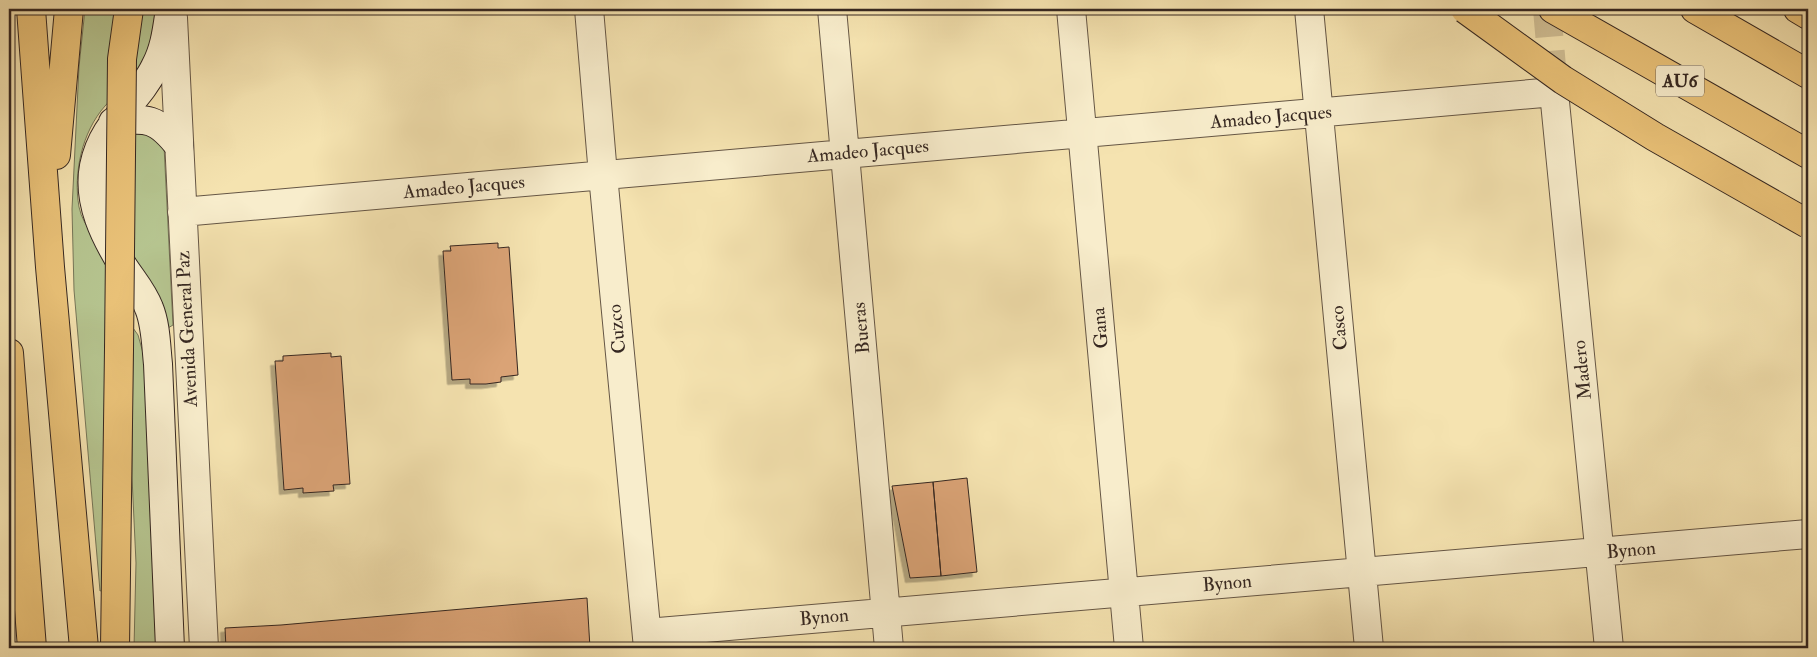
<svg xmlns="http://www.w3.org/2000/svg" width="1817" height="657" font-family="'IM FELL Double Pica',serif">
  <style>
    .green { fill: #b6c590; stroke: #767658 }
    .building { fill: #daa376; stroke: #352721; filter: url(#shadow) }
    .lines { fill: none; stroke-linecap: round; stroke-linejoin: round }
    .street-tunnel { stroke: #cfbd93; stroke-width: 28; stroke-dasharray: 28 14; stroke-linecap: butt }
    .street-casing { stroke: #655645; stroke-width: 30 }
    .secondary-casing { stroke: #352721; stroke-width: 30 }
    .highway-casing { stroke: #352721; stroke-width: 30 }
    .street { stroke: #f8edcc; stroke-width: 28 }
    .secondary { stroke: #f8edcc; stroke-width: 28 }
    .highway { stroke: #eac278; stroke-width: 28 }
    .highway-bridge-casing { stroke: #352721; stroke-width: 30; stroke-linecap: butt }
    .highway-bridge { stroke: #eac278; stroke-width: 28 }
    .labels { text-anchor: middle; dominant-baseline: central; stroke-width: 4; stroke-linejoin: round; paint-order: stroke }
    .shield { fill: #f8edcc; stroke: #706254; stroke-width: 1 }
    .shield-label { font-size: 18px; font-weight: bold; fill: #352721 }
    .street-label { font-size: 19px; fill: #352721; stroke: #f8edcc }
  </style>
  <defs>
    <filter id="shadow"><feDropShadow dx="-4.5" dy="4.5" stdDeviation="0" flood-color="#0004"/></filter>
  </defs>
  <rect width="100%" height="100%" fill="#f5e3b0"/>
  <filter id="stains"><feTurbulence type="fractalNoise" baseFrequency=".004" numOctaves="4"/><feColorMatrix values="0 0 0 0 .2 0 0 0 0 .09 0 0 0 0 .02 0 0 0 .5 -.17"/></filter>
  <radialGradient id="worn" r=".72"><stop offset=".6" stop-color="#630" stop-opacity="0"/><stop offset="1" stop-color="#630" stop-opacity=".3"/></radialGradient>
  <path class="green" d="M85,9h71c0,7 2,16 0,23 -3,11 -15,41 -21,49 -8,10 -22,15 -30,25 -23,26 -32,67 -26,101 4,21 23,35 27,55l3,210 -6,118 -3,1 -26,-301 -2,-81 7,-142z
    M132,127h10l22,19 9,179 -5,3 -61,-107 -3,-50z
    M133,328l5,7 7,25 15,288h-26l2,-85 -4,-86z"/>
  <path class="building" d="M498,243v5l11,-1 9,128 -17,2v5l-15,2h-16v-5l-18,1 -9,-129h8l-1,-5z
    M331,353v4l10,-1 9,128 -17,1 1,6 -31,2v-5l-19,2 -9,-129h8v-5z
    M967,478l10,94 -36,4 -8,-94z
    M933,482l8,94 -31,2 -18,-92z
    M587,598l3,50h-364l-1,-20 56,-3z"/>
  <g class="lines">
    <path class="street-tunnel" d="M1547,9l7,81"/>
    <g class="street-casing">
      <path id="street" d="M589,9l14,166 45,473
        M832,9l57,639
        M1071,9l58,639
        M1309,9l60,639
        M173,18l31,630
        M182,212l1372,-120 55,556
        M647,633l1161,-99"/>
    </g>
    <g class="secondary-casing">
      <path id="secondary" d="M113,122c34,-5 44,-4 66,24
        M170,648l-12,-284c-2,-18 -2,-39 -9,-56 -6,-16 -17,-28 -26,-42 -18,-29 -36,-64 -29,-100 9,-45 43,-62 61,-99 10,-18 12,-38 15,-58"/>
    </g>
    <g class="highway-casing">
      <path id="highway" d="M31,9l19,258 34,381
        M1553,9l255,145
        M1695,9l113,65
        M1798,9l10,6
        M56,155l13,-146
        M9,353l23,295
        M115,648l4,-299"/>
    </g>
    <use href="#street" class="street"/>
    <use href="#secondary" class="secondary"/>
    <use href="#highway" class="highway"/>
    <g class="highway-bridge-casing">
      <path id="highway-bridge" d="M1465,9l98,71 92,57 153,87
        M119,349l3,-290 7,-50"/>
    </g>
    <use href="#highway-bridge" class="highway-bridge"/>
  </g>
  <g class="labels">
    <rect class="shield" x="1656" y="65.5" width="48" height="31" rx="4"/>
    <g class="shield-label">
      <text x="1680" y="81">AU6</text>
    </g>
    <g class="street-label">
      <text transform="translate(1271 117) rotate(-5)">Amadeo Jacques</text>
      <text transform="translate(868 151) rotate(-5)">Amadeo Jacques</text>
      <text transform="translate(464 187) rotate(-5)">Amadeo Jacques</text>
      <text transform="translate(861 328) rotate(-95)">Bueras</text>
      <text transform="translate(1100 328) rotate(-95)">Gana</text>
      <text transform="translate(1339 328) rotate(-95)">Casco</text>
      <text transform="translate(187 329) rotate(-93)">Avenida General Paz</text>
      <text transform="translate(617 329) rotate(-96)">Cuzco</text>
      <text transform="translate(1582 370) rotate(-96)">Madero</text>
      <text transform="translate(1631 550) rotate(-5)">Bynon</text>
      <text transform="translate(1227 583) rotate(-5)">Bynon</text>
      <text transform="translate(824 617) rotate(-5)">Bynon</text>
    </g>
  </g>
  <rect width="1817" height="657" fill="none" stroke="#f5e3b0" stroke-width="30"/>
  <rect x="10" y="10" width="1797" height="637" fill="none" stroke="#352721" stroke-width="2.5"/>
  <rect x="15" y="15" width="1787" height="627" fill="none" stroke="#352721"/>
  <rect width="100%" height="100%" filter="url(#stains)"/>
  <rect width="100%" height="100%" fill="url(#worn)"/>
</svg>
